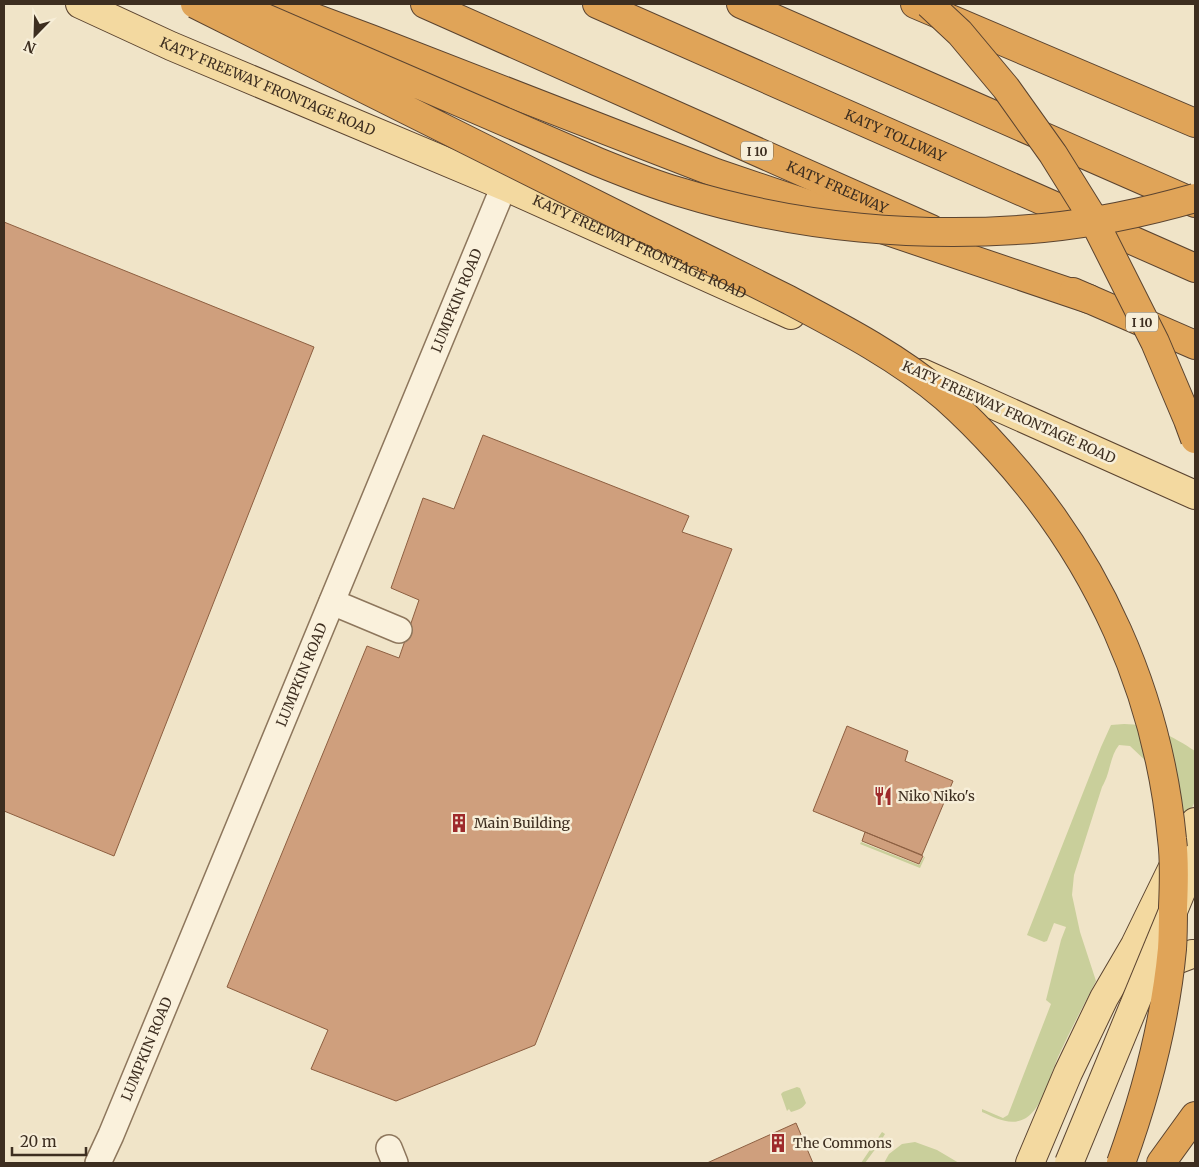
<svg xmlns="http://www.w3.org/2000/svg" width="1199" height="1167" font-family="Merriweather,serif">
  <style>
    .green { fill: #c9cf9b }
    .building { fill: #cf9f7d; stroke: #8d5f41 }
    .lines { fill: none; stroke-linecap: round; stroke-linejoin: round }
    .minor-casing { stroke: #8d765c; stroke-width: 28 }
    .major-casing { stroke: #5b4430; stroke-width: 30 }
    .highway-casing { stroke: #5b4430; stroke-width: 30 }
    .minor { stroke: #faf1dc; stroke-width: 25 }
    .major { stroke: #f3d9a0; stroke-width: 28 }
    .highway { stroke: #e0a458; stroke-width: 28 }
    .major-bridge-casing { stroke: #5b4430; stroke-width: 30; stroke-linecap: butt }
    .highway-bridge-casing { stroke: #5b4430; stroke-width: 30; stroke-linecap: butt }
    .major-bridge { stroke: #f3d9a0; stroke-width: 28 }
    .highway-bridge { stroke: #e0a458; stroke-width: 28 }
    .labels { text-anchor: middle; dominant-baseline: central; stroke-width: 5; stroke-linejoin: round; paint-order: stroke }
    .shield { fill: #f7eed8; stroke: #756857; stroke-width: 1 }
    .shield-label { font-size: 12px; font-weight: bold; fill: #3d2e20 }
    .street-label { font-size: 14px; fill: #3d2e20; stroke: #f7eed8 }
    .poi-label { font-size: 14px; fill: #3d2e20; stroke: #f7eed8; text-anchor: start }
  </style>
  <rect width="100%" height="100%" fill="#f0e4c8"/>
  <path class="green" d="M1124,724c26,0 50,13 71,27v50l-21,48 -25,-85 -19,-18 -11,-1c-10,13 -8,27 -17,42l-28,88 -2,20 8,37 16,49c-13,25 -26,50 -38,76 -8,19 -15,50 -32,61 -15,9 -30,0 -44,-6v-3l21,9 5,-3 43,-111 -5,-4 15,-60 5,-13 -12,-4 -7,18 -3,1 -17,-7 74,-188 10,-22z
    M861,842l58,23 5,-8h1l-5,11 -60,-24z
    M797,1087l3,1 6,15c-4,6 -8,7 -15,9l-2,-3 -2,2 -6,-17 2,-2z
    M882,1132l3,2 -6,10 -14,19h-4z
    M915,1142l22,8 22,13h-75l5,-9 13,-10z"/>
  <path class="building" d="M4,222l310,125 -200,509 -110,-45z
    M483,435l206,81 -7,16 50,17 -197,496 -139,56 -85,-32 17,-39 -101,-43 140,-341 32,12 20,-58 -28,-12 32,-90 31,11z
    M847,726l61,25 -3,10 48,20 -31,74 -109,-44z
    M865,832l58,24 -4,8 -57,-23z
    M796,1123l17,40h-106z"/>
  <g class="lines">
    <g class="minor-casing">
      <g id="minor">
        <path d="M332,602l67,28"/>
        <path d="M389,1148l6,15"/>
        <path id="s1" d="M98,1163l13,-28 393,-949"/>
      </g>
    </g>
    <g class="major-casing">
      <g id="major">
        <path id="s2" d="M80,4l91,42 333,140 287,129"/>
        <path d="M922,373l273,122"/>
        <path d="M1150,970l42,-16h3"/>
        <path d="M1030,1163l38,-90 36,-75 31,-53 60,-123"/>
      </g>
    </g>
    <g class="highway-casing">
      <g id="highway">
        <path d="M277,4l94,35 345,134 373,126"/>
        <path id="s3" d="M425,4l506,225"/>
        <path id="s4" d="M597,4l598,264"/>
        <path d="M741,4l454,199"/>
        <path d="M915,4l280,119"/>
        <path d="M1073,292l122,53"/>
        <path d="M1161,1163l34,-47"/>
      </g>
    </g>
    <use href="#minor" class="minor"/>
    <use href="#major" class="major"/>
    <use href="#highway" class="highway"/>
    <g class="major-bridge-casing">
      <path id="major-bridge" d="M1069,1163l126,-305"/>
    </g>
    <g class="highway-bridge-casing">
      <path id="highway-bridge" d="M195,4c149,75 298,150 448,224 48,23 96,47 144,71 55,29 111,58 158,98 19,17 37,35 54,54 99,108 159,242 173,388 3,22 2,46 1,68 0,14 0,28 -1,42 -7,74 -26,145 -51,214
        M929,4l31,29 46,55 47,66 38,61 64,127 33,78 7,19
        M242,8l356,154c27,11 54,22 82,30 117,36 242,47 363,36 52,-5 103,-16 152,-30"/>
    </g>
    <use href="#major-bridge" class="major-bridge"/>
    <use href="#highway-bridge" class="highway-bridge"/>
  </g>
  <defs>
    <g id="restaurant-bare" transform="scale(1.5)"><path d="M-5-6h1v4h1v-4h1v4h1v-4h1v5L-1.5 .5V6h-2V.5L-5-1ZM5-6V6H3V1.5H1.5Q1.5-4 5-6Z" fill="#9e2a2b" stroke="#f7eed8" stroke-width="2.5" paint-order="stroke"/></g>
    <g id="building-bare" transform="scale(1.5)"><path d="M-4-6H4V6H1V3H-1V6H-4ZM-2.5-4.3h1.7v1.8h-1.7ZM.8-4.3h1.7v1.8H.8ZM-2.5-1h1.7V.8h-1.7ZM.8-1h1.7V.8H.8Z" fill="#9e2a2b" stroke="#f7eed8" stroke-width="2.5" paint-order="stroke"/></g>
  </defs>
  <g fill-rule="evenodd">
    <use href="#restaurant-bare" x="883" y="796"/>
    <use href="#building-bare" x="459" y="823"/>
    <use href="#building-bare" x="778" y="1143"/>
  </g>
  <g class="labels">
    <g class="shield">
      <rect x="741" y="141.5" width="32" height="19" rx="4"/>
      <rect x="1126" y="312.5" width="32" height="19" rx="4"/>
    </g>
    <g class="shield-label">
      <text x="757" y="151">I 10</text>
      <text x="1142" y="322">I 10</text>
    </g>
    <g class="street-label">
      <text stroke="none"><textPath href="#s2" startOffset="205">KATY FREEWAY FRONTAGE ROAD</textPath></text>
      <text stroke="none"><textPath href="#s4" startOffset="326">KATY TOLLWAY</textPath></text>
      <text stroke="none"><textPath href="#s3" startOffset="451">KATY FREEWAY</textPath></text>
      <text stroke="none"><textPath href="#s2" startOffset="610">KATY FREEWAY FRONTAGE ROAD</textPath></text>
      <text stroke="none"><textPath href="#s1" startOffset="934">LUMPKIN ROAD</textPath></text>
      <text transform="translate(1009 412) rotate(24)">KATY FREEWAY FRONTAGE ROAD</text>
      <text stroke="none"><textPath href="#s1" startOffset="529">LUMPKIN ROAD</textPath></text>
      <text stroke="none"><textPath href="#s1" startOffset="124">LUMPKIN ROAD</textPath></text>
    </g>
    <g class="poi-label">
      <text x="898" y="796">Niko Niko's</text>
      <text x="474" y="823">Main Building</text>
      <text x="793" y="1143">The Commons</text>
    </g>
  </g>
  <rect width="1199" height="1167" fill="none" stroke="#3d2e20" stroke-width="10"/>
  <g transform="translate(35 35) rotate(203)" stroke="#f7eed8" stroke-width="4" paint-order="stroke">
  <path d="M0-4L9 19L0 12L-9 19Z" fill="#3d2e20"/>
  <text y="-8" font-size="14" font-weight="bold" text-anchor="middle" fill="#3d2e20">N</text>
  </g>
  <path d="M12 1147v8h74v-8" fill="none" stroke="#3d2e20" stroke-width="2.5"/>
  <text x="20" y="1147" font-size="15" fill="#3d2e20" stroke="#f7eed8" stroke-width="4" paint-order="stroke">20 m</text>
</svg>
